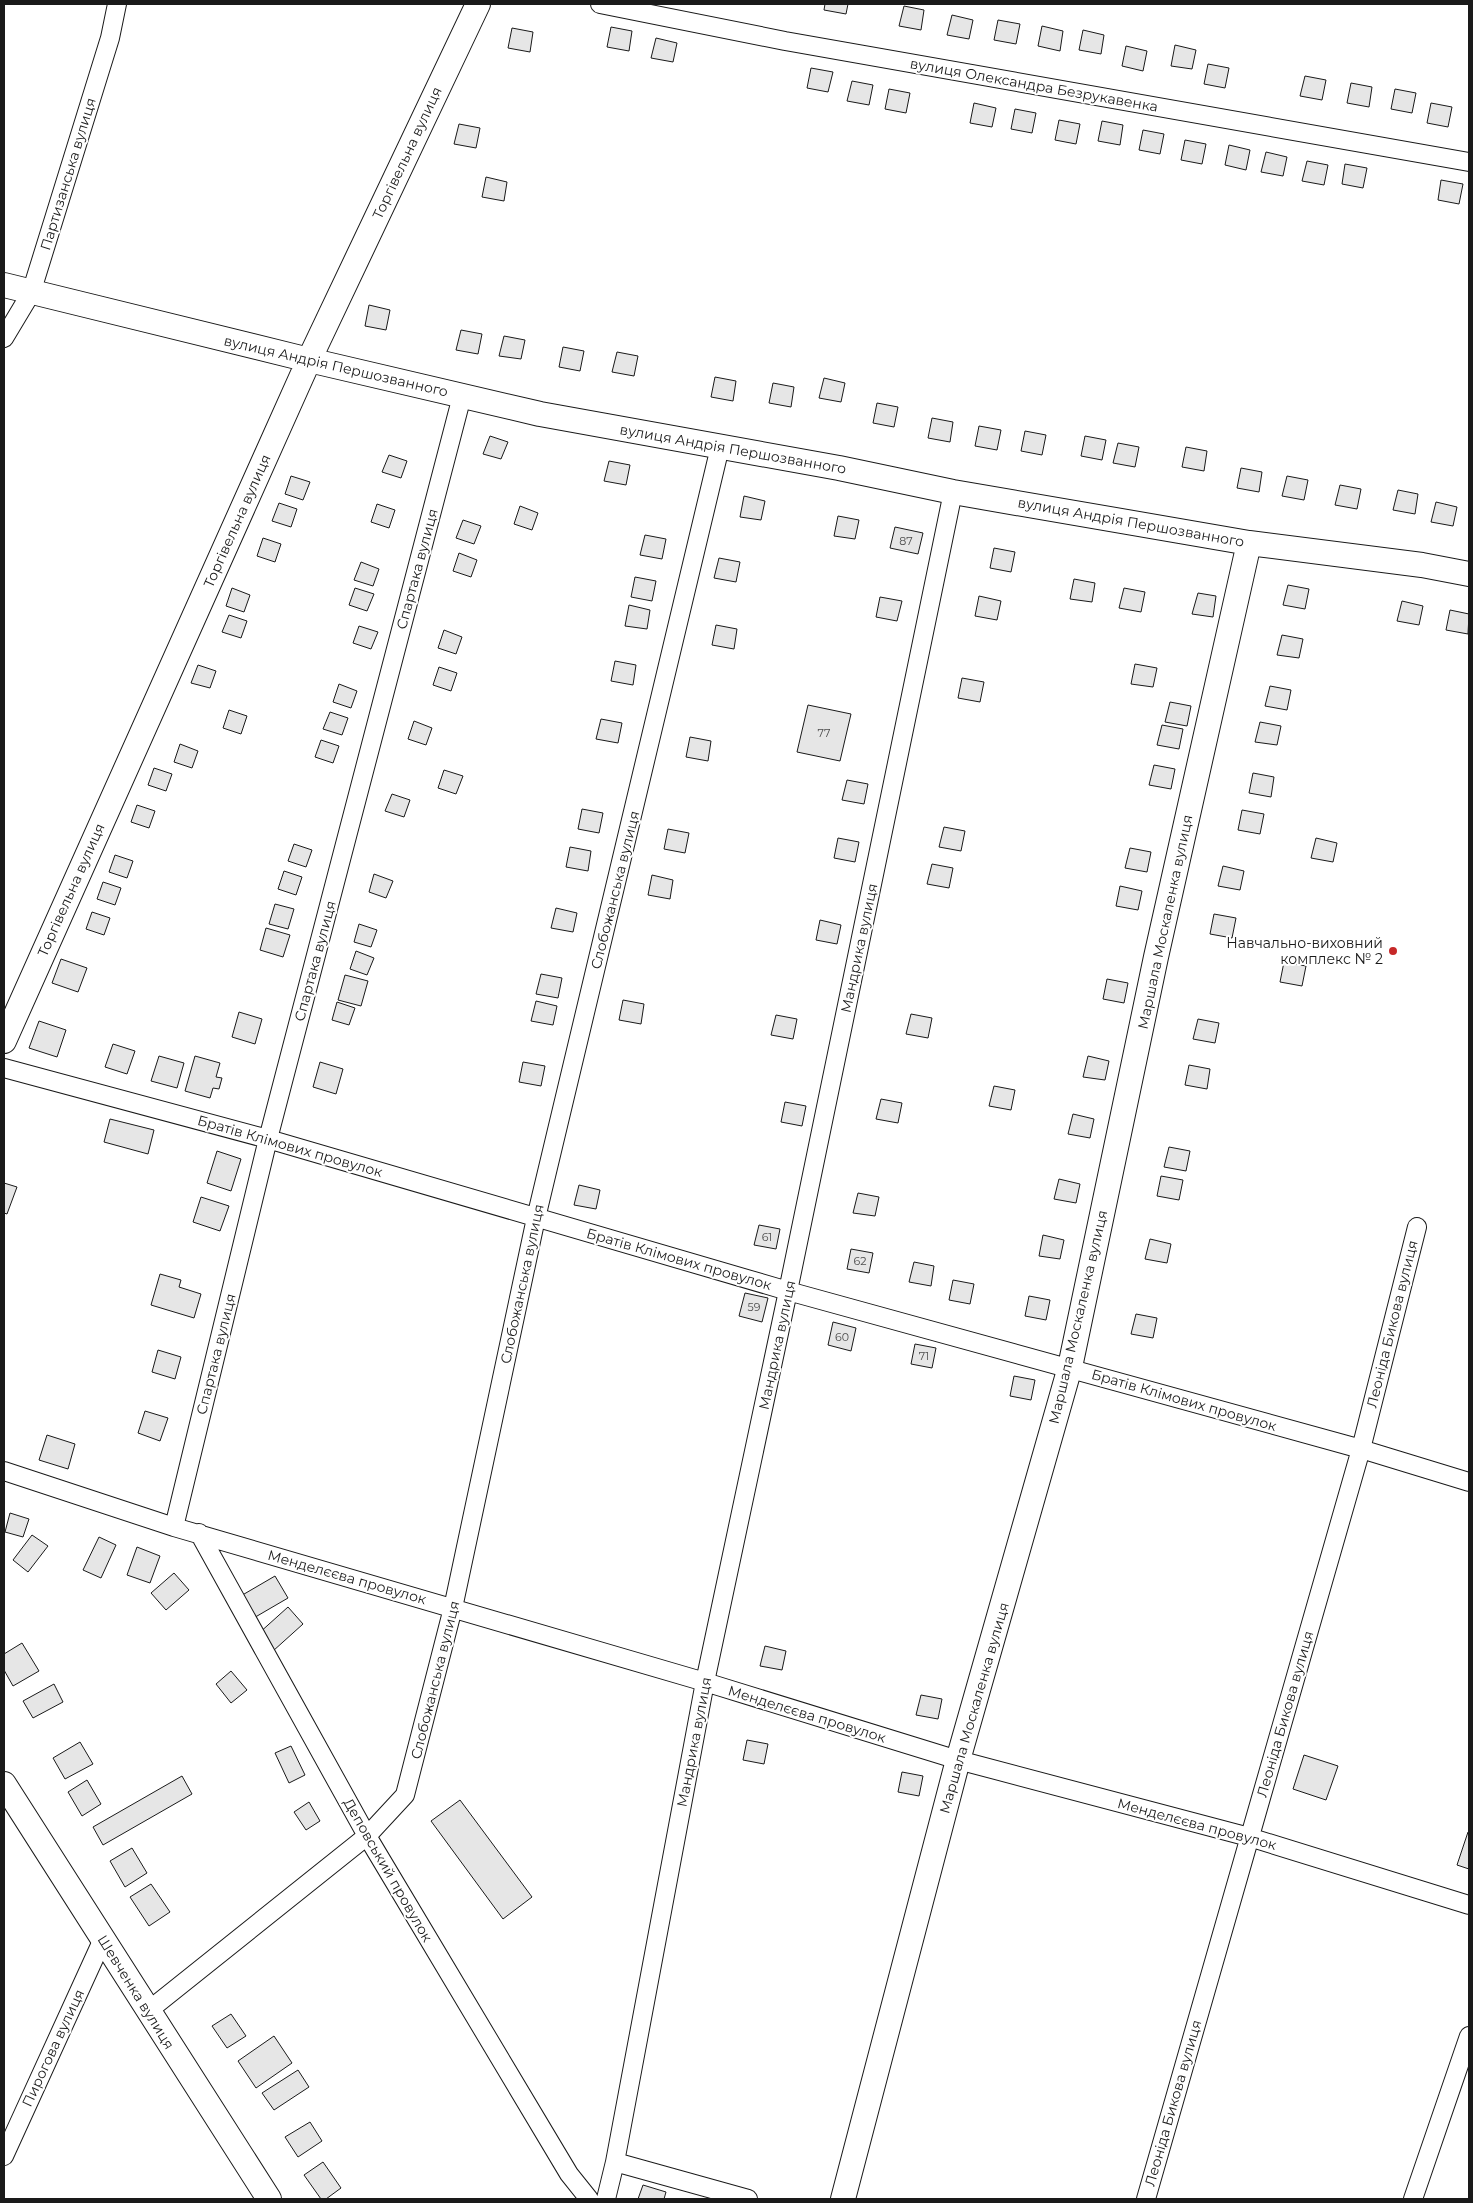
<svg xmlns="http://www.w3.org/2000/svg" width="1473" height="2203" font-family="Montserrat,sans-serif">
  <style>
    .building { fill: #e6e6e6; stroke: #1a1a1a }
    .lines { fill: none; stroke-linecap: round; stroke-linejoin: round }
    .street-casing { stroke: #1a1a1a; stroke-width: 20 }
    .secondary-casing { stroke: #1a1a1a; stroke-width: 26 }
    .street { stroke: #fff; stroke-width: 18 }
    .secondary { stroke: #fff; stroke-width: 24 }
    .poi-dot { fill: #c62828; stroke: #fff; stroke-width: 2 }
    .labels { text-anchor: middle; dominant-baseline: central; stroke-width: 4; stroke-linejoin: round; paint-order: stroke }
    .number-label { font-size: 11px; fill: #4d4d4d }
    .street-label { font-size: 14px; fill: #1a1a1a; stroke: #fff }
    .poi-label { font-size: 14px; fill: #1a1a1a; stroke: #fff; text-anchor: end }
  </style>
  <rect width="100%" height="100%" fill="#fff"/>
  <path class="building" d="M825,4h23l-2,10 -22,-4z
    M904,6l20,4 -3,20 -22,-4z
    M952,15l21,5 -4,19 -22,-4z
    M998,20l22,4 -4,20 -22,-4z
    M1042,26l21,5 -3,20 -22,-5z
    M611,27l21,4 -3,20 -22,-4z
    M512,28l21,4 -3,20 -22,-4z
    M1083,30l21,5 -3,19 -22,-4z
    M656,38l21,5 -4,19 -22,-4z
    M1175,45l21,5 -4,19 -21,-3z
    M1126,46l21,5 -4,20 -21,-5z
    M1208,64l21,4 -4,20 -21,-4z
    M811,68l22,4 -5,20 -21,-4z
    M1305,76l21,4 -4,20 -22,-4z
    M852,81l21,4 -4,20 -22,-4z
    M1351,83l21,4 -3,20 -22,-4z
    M889,89l21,4 -4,20 -21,-4z
    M1395,89l21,4 -4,20 -21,-4z
    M974,103l22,5 -4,19 -22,-4z
    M1431,103l21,4 -4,20 -21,-4z
    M1015,109l21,4 -4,20 -21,-4z
    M1059,120l21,4 -4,20 -21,-4z
    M1102,121l21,4 -3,20 -22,-4z
    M459,124l21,4 -4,20 -22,-4z
    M1143,130l21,4 -4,20 -21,-4z
    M1185,140l21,4 -4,20 -21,-4z
    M1229,145l21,5 -4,20 -21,-5z
    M1266,152l21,5 -4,19 -22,-4z
    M1307,161l21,4 -4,20 -22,-4z
    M1345,164l22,4 -4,20 -21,-4z
    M486,177l21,5 -3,19 -22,-4z
    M1441,180l22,4 -4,20 -21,-4z
    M369,305l21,5 -4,20 -21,-4z
    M461,330l21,4 -4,20 -22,-4z
    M504,336l21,4 -4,19 -22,-3z
    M563,347l21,4 -4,20 -21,-4z
    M617,352l21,4 -4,20 -22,-4z
    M715,377l21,4 -3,20 -22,-4z
    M824,378l21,5 -4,19 -22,-4z
    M773,383l21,4 -3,20 -22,-4z
    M877,403l21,4 -4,20 -21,-4z
    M932,418l21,4 -3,20 -22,-4z
    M979,426l22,4 -4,20 -22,-4z
    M1025,431l21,4 -4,20 -21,-4z
    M490,436l18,6 -7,17 -18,-5z
    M1085,436l21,4 -4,20 -21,-4z
    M1118,443l21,4 -4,20 -22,-4z
    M1186,447l21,4 -3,20 -22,-4z
    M389,455l18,6 -6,17 -19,-6z
    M609,461l21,4 -4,20 -22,-4z
    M1241,468l21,4 -3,20 -22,-4z
    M291,476l19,6 -7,18 -18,-6z
    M1287,476l21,4 -4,20 -22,-4z
    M1340,485l21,4 -4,20 -22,-4z
    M1398,490l20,4 -3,20 -22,-4z
    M744,496l21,5 -4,19 -21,-3z
    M1436,502l21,5 -4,19 -22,-4z
    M279,503l18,6 -6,18 -19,-6z
    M377,504l18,6 -6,18 -18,-6z
    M520,506l18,7 -6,17 -18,-6z
    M838,516l21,4 -4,19 -21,-3z
    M463,520l18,6 -7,18 -18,-6z
    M895,527l28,6 -5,21 -28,-6z
    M645,535l21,4 -4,20 -22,-4z
    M263,538l18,6 -6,18 -18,-6z
    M994,548l21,4 -4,20 -21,-4z
    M459,553l18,7 -6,17 -18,-6z
    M719,558l21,4 -4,20 -22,-4z
    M361,562l18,7 -6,17 -19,-6z
    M635,577l21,4 -4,20 -21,-4z
    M1074,579l21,4 -3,19 -22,-3z
    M1288,585l21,4 -4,20 -22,-4z
    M232,588l18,7 -6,17 -18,-6z
    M355,588l19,6 -7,17 -18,-6z
    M1124,588l21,4 -4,20 -22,-4z
    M1198,593l18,3 -3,21 -21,-3z
    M979,596l22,5 -4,19 -22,-4z
    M880,597l22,4 -5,20 -21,-4z
    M1402,601l21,5 -4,19 -22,-4z
    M629,605l21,5 -3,19 -22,-3z
    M1450,610l19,4 -1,20 -22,-4z
    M229,615l18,6 -6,17 -19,-6z
    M716,625l21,4 -3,20 -22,-4z
    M359,626l19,6 -7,17 -18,-6z
    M444,630l18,7 -6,17 -18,-6z
    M1282,635l21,4 -4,19 -22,-3z
    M615,661l21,4 -3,20 -22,-4z
    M1135,664l22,4 -4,19 -22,-3z
    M198,665l18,6 -6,17 -19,-5z
    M439,667l18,6 -6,18 -18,-6z
    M962,678l22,4 -4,20 -22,-4z
    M339,684l18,7 -6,17 -18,-6z
    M1270,686l21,4 -4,20 -22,-4z
    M1170,702l21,4 -4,20 -22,-4z
    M808,705l43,9 -11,47 -43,-9z
    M229,710l18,6 -6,18 -18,-6z
    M330,712l18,6 -6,17 -19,-6z
    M601,719l21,4 -4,20 -22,-4z
    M414,721l18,7 -6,17 -18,-6z
    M1260,722l21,4 -4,19 -22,-3z
    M1162,725l21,4 -4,20 -22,-4z
    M690,737l21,4 -3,20 -22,-4z
    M321,740l18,6 -6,17 -18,-6z
    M180,744l18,7 -6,17 -18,-6z
    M1154,765l21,4 -4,20 -22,-4z
    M154,768l18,6 -6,17 -18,-6z
    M444,770l19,6 -7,18 -18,-6z
    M1253,773l21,4 -3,20 -22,-4z
    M847,780l21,4 -4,20 -22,-4z
    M392,794l18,6 -6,17 -19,-6z
    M137,805l18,6 -6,17 -18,-6z
    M582,809l21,4 -4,20 -21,-4z
    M1242,810l22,4 -4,20 -22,-4z
    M944,827l21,4 -4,20 -22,-4z
    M668,829l21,4 -4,20 -21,-4z
    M838,838l21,4 -4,20 -21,-4z
    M1316,838l21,5 -4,19 -22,-4z
    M294,844l18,6 -6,17 -18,-6z
    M570,847l21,4 -3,20 -22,-4z
    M1130,848l21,4 -4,20 -22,-4z
    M115,855l18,6 -6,17 -18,-6z
    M932,864l21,4 -4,20 -22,-4z
    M1223,866l21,5 -4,19 -22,-4z
    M284,871l18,6 -6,18 -18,-6z
    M374,874l19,7 -7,17 -17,-6z
    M652,875l21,5 -3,19 -22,-4z
    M103,882l18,6 -6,17 -18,-6z
    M1120,886l22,5 -4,19 -22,-4z
    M275,904l19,5 -6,20 -19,-5z
    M556,908l21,5 -4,19 -22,-4z
    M92,912l18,6 -6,17 -18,-6z
    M1214,914l22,4 -4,20 -22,-4z
    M820,920l21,5 -4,19 -21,-4z
    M359,924l18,6 -6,17 -17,-5z
    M266,928l24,7 -7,22 -23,-7z
    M356,951l18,7 -7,17 -17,-6z
    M61,959l26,9 -9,24 -26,-9z
    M1284,962l22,4 -4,20 -22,-4z
    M541,974l21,4 -4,20 -22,-4z
    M345,975l23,6 -7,25 -23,-6z
    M1107,979l21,4 -4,20 -21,-4z
    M623,1000l21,4 -3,20 -22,-4z
    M536,1001l21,5 -4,19 -22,-4z
    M337,1002l18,6 -6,17 -17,-5z
    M239,1012l23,7 -7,25 -23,-7z
    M911,1014l21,4 -4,20 -22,-4z
    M776,1015l21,4 -4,20 -22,-4z
    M1198,1019l21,4 -4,20 -22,-4z
    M39,1021l27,9 -9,27 -28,-9z
    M113,1044l22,7 -8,23 -22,-7z
    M159,1056l25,7 -7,25 -26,-7z
    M195,1056l25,7 -4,14 6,1 -3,11 -6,-1 -3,10 -25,-7z
    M1088,1056l21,5 -4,19 -22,-3z
    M320,1062l23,7 -7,25 -23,-7z
    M523,1062l22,4 -4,20 -22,-4z
    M1189,1065l21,4 -3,20 -22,-4z
    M994,1086l21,4 -4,20 -22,-4z
    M881,1099l21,4 -4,20 -22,-4z
    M785,1102l21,4 -4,20 -21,-4z
    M1073,1114l21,5 -4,19 -22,-4z
    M110,1119l44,11 -6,24 -44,-12z
    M1169,1147l21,4 -4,20 -22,-4z
    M217,1151l24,8 -10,32 -24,-8z
    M1161,1176l22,4 -4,20 -22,-4z
    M1059,1179l21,5 -4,19 -22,-4z
    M4,1183l13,4 -10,27 -3,-1z
    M579,1185l21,5 -4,19 -22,-4z
    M858,1193l21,4 -4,19 -22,-3z
    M201,1197l28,9 -9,25 -27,-9z
    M759,1225l21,4 -4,20 -22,-4z
    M1043,1235l21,5 -4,19 -21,-3z
    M1150,1239l21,5 -4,19 -22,-4z
    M851,1249l22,4 -4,20 -22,-4z
    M914,1262l20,4 -3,20 -22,-4z
    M160,1274l21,6 -2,7 22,7 -7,24 -43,-13z
    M953,1280l21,4 -4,20 -21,-4z
    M745,1293l23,5 -6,24 -23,-6z
    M1029,1296l21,4 -4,20 -21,-4z
    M1136,1314l21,4 -4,20 -22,-4z
    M833,1322l23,6 -5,23 -23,-6z
    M915,1344l21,4 -4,20 -21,-4z
    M158,1350l23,7 -6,22 -23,-7z
    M1014,1376l21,4 -4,20 -21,-4z
    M145,1411l23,7 -8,23 -22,-8z
    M47,1435l28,9 -7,25 -29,-9z
    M10,1513l19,6 -6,18 -18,-5z
    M32,1535l16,11 -20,26 -15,-12z
    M99,1537l17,8 -15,33 -18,-8z
    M137,1547l23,9 -10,27 -23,-8z
    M174,1573l15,17 -23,20 -15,-17z
    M275,1576l13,22 -36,21 -13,-22z
    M288,1607l15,17 -30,27 -15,-17z
    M22,1643l17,28 -26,15 -9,-16v-16z
    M765,1646l21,5 -4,19 -22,-4z
    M231,1671l16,19 -16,13 -15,-19z
    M54,1684l9,18 -30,16 -10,-17z
    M921,1695l21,4 -4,20 -22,-4z
    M747,1740l21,4 -4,20 -21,-4z
    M80,1742l13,22 -28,15 -12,-21z
    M291,1746l14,29 -16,8 -14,-30z
    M1304,1755l34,11 -12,34 -33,-11z
    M902,1772l21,4 -4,20 -21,-4z
    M182,1776l10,18 -89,51 -10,-18z
    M87,1780l14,24 -19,12 -14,-24z
    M460,1800l72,97 -29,22 -72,-98z
    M309,1802l11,19 -14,9 -12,-18z
    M1468,1832h1v37l-12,-4z
    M132,1848l15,25 -22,14 -15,-26z
    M151,1884l19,28 -21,14 -19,-29z
    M231,2014l15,22 -19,12 -15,-22z
    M274,2036l18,27 -36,25 -18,-27z
    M298,2070l11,17 -35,23 -12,-17z
    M310,2122l12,19 -24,16 -13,-20z
    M323,2162l18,26 -15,11h-5l-17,-24z
    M643,2185l23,7 -2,7h-26z"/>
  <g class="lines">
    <g class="street-casing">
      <path id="street" d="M600,4l185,37 684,121
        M4,338l27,-45 79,-255 7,-34
        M4,1068l264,71 520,152 573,158 108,33
        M4,1471l170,56 531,155 253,78 291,77 220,68
        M174,1527l94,-388 194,-743
        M199,1533l168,303 202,338 20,25
        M148,2011l219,-175 38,-41 48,-187 83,-390 184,-771
        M4,2156l99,-217
        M615,2162l133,37
        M606,2199l9,-37 90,-480 83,-391 165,-799
        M1146,2199l215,-750 56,-222
        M1413,2199l56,-163"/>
    </g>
    <g class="secondary-casing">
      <path id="secondary" d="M4,285l305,75 231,54 299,54 114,24 296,51 173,22 47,9
        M4,1041l305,-681 169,-356
        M4,1784l265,415
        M843,2199l115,-439 112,-393 86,-410 93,-414"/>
    </g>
    <use href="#street" class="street"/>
    <use href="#secondary" class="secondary"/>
  </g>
  <circle class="poi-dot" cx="1393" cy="951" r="5"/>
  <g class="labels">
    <g class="number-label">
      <text x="906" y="541">87</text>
      <text x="824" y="733">77</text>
      <text x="767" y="1237">61</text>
      <text x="860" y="1261">62</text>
      <text x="754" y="1307">59</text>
      <text x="842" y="1337">60</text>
      <text x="924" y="1356">71</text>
    </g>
    <g class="street-label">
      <text transform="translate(1034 85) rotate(10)">вулиця Олександра Безрукавенка</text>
      <text transform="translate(407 153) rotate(-65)">Торгівельна вулиця</text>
      <text transform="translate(68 174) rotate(-73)">Партизанська вулиця</text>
      <text transform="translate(336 366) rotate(13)">вулиця Андрія Першозванного</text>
      <text transform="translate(733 449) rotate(10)">вулиця Андрія Першозванного</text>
      <text transform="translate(237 521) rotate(-66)">Торгівельна вулиця</text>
      <text transform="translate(1131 522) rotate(10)">вулиця Андрія Першозванного</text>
      <text transform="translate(417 569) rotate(-75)">Спартака вулиця</text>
      <text transform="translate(71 890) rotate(-66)">Торгівельна вулиця</text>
      <text transform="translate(615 890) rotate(-76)">Слобожанська вулиця</text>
      <text transform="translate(1165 922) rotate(-78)">Маршала Москаленка вулиця</text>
      <text transform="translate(859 948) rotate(-78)">Мандрика вулиця</text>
      <text transform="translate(315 961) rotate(-75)">Спартака вулиця</text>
      <text transform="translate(290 1146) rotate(16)">Братів Клімових провулок</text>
      <text transform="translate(679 1259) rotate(16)">Братів Клімових провулок</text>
      <text transform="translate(522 1284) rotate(-78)">Слобожанська вулиця</text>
      <text transform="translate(1078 1317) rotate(-77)">Маршала Москаленка вулиця</text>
      <text transform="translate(1392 1324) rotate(-76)">Леоніда Бикова вулиця</text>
      <text transform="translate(777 1345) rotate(-78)">Мандрика вулиця</text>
      <text transform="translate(216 1354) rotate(-76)">Спартака вулиця</text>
      <text transform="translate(1184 1400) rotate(16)">Братів Клімових провулок</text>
      <text transform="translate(347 1577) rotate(16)">Менделєєва провулок</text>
      <text transform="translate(435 1680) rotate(-76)">Слобожанська вулиця</text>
      <text transform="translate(974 1708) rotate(-74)">Маршала Москаленка вулиця</text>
      <text transform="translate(807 1714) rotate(17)">Менделєєва провулок</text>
      <text transform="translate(1285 1714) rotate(-74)">Леоніда Бикова вулиця</text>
      <text transform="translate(694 1742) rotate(-79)">Мандрика вулиця</text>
      <text transform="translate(1197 1824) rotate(15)">Менделєєва провулок</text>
      <text transform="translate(388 1870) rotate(60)">Деповський провулок</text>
      <text transform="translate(136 1992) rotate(58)">Шевченка вулиця</text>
      <text transform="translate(53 2048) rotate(-65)">Пирогова вулиця</text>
      <text transform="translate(1173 2103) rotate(-74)">Леоніда Бикова вулиця</text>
    </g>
    <g class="poi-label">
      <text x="1383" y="943">Навчально-виховний<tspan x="1383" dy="16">комплекс № 2</tspan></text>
    </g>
  </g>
  <rect width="1473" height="2203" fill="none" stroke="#1a1a1a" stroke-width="10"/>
</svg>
